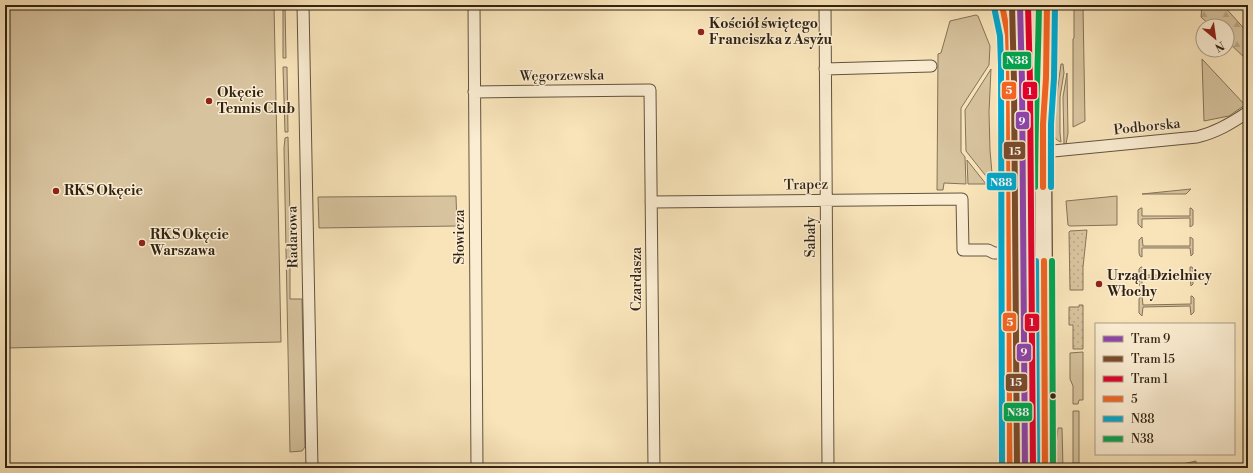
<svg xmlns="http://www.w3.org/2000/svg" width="1253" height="473" font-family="'Libre Bodoni',serif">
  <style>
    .grass { fill: #d7c39e; stroke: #847358 }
    .forest { fill: url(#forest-firs); stroke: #847358 }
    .park { fill: url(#park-dots); stroke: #847358 }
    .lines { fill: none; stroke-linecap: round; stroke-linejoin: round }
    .minor-casing { stroke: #62533d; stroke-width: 13 }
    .secondary-casing { stroke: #302313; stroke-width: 18 }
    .minor { stroke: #fbedd2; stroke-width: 11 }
    .secondary { stroke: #fbedd2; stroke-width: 16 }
    .bus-1-casing { stroke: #fbedd2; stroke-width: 9 }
    .bus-2-casing { stroke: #fbedd2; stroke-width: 9 }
    .bus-3-casing { stroke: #fbedd2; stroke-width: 9 }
    .bus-1 { stroke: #f26522; stroke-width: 6 }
    .bus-2 { stroke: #00a9ce; stroke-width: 6 }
    .bus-3 { stroke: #00a651; stroke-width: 6 }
    .tram-1-casing { stroke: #fbedd2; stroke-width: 9 }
    .tram-2-casing { stroke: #fbedd2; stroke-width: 9 }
    .tram-3-casing { stroke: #fbedd2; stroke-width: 9 }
    .tram-1 { stroke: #8e44ad; stroke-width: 6 }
    .tram-2 { stroke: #7a4b2a; stroke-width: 6 }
    .tram-3 { stroke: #e4002b; stroke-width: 6 }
    .poi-dot { fill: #8f2418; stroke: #fbedd2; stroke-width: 1.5 }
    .bus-dot { fill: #302313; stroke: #fbedd2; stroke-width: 1.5 }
    .labels { text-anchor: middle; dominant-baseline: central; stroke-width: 3; stroke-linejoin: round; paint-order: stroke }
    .poi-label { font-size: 14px; font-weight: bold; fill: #302313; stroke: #fbedd2; text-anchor: start }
    .street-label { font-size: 14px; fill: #302313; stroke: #fbedd2 }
    .line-badge { stroke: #fbedd2; stroke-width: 1.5 }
    .badge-label { font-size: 11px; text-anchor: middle; font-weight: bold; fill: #fff }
  </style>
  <defs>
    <pattern id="forest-firs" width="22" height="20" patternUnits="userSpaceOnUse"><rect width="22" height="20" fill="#d7c39e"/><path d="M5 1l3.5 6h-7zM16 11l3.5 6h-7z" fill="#b9a787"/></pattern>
    <pattern id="park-dots" width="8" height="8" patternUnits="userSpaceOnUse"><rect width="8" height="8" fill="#d7c39e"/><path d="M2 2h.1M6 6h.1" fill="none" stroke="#b9a787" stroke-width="1.8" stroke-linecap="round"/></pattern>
  </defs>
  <rect width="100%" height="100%" fill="#f9e4ba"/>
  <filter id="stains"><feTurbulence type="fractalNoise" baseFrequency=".005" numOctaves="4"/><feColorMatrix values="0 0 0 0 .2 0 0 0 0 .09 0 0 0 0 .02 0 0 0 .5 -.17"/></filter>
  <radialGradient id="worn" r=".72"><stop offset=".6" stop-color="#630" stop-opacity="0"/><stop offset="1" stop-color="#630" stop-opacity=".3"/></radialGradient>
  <path class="grass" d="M5,5h269l7,337 -276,6z
    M283,5h2l1,53h-3z
    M1010,5h8l2,31 3,334h-4l-1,-279 -1,-50z
    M1083,7l2,114 -12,6v-88l1,-1v-30z
    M976,15l2,1 12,30 -1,19 -28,43v44l4,5 1,27 -22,-1 -1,7h-6l1,-136 3,-1 9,-32z
    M1202,59l43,46 -16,11 -25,5z
    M1061,64h2l1,9 -4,24v36l1,9c-6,-2 -7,-6 -9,-12z
    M1034,65l3,403h-3l-3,-402z
    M283,67h4l1,65h-3z
    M991,69l-2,43 1,38 3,35 -27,-34 -1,-41z
    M1067,73l1,60 -2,11h-2l-1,-47z
    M288,137l3,115 -1,2v45h12l3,148 -3,4 -12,1 -6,-304 1,-10z
    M967,160l19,24h-18z
    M1191,189l-5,5h-44z
    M456,196l1,30 -138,2 -1,-31z
    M1117,196v29l-47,1 -2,-1 -2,-24z
    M1141,208h1v8h48v-8h1l2,2v15l-3,2v-9l-48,1v9l-4,-4v-14z
    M1142,237l1,9h47v-9l3,2v15l-2,2 -1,-8h-48v9l-2,-1 -1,-3v-13z
    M1141,267h1v8h48v-8h2l1,2v15l-2,2 -1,-9 -48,1v8h-2l-1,-3v-14z
    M1141,296h1l1,9 48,-1v-8h1l2,2v14l-3,3 -1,-9 -47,1 -1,9 -3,-3v-14z
    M1083,352v48h-4l-1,4h-5v-18l-3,-7v-26z
    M1073,411h6v52h-6z
    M1058,428h4l1,40h-8v-16z
    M1196,461v7h-31z"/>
  <path class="forest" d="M1202,5h21l25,28v28l-21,-20v-15h-16l-10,-9z"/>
  <path class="park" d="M1087,230l-4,37v23h-13l-1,-58 1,-1z
    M1079,305h4v44h-10v-24h-4v-18h10z"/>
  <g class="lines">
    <g class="minor-casing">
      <path id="minor" d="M303,5l9,463
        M474,5l3,463
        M825,5l3,463
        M825,69l106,-3
        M474,92l176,-2 4,378
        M1043,152l154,-15c20,-5 35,-14 51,-25
        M651,202l311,-3 1,51h25l6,3h16"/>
    </g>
    <g class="secondary-casing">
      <path id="secondary" d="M1002,5l6,30 1,30 1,403
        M1045,468l-2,-344 3,-46 1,-73"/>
    </g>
    <use href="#minor" class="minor"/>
    <use href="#secondary" class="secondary"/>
    <g class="bus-1-casing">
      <path id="bus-1" d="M1002,5l6,30 1,30 1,403
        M1043,187v-63l3,-46 1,-73
        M1044,261l1,207"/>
    </g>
    <g class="bus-2-casing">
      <path id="bus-2" d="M994,7l6,29 1,29 1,403
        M1051,187v-63l3,-46 1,-73
        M1036,261l1,207"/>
    </g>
    <g class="bus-3-casing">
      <path id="bus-3" d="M1010,5l6,29 1,31 1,403
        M1035,187c0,-61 3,-121 4,-182
        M1052,261l1,207"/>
    </g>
    <use href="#bus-1" class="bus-1"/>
    <use href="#bus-2" class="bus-2"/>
    <use href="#bus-3" class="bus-3"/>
    <g class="tram-1-casing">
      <path id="tram-1" d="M1020,5l2,77 3,386"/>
    </g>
    <g class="tram-2-casing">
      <path id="tram-2" d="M1012,5l2,77 3,386"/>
    </g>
    <g class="tram-3-casing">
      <path id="tram-3" d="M1028,5l2,77 3,386"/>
    </g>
    <use href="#tram-1" class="tram-1"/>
    <use href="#tram-2" class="tram-2"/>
    <use href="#tram-3" class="tram-3"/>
  </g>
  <g class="poi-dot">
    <circle cx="701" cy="32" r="4"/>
    <circle cx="209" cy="101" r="4"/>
    <circle cx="56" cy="191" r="4"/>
    <circle cx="142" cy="243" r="4"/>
    <circle cx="1099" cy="284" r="4"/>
  </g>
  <circle class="bus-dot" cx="1053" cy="396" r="3.5"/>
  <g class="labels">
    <g class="poi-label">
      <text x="709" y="24">Kościół świętego<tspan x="709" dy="16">Franciszka z Asyżu</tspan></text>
      <text x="217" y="93">Okęcie<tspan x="217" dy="16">Tennis Club</tspan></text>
      <text x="64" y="191">RKS Okęcie</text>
      <text x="150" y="235">RKS Okęcie<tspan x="150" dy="16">Warszawa</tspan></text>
      <text x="1107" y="276">Urząd Dzielnicy<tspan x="1107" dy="16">Włochy</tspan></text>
    </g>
    <g class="street-label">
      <text transform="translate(562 76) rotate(-1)">Węgorzewska</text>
      <text transform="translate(1147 127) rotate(-6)">Podborska</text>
      <text transform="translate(806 185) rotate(-1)">Trapez</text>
      <text transform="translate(293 237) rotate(-91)">Radarowa</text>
      <text transform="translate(460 237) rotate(-90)">Słowicza</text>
      <text transform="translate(811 237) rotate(-90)">Sabały</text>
      <text transform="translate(637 279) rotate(-90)">Czardasza</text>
    </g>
  </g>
  <g class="line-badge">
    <rect x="1002" y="51" width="30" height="19" rx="4" fill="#00a651"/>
    <rect x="1001" y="81" width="16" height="19" rx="4" fill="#f26522"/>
    <rect x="1022" y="81" width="16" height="19" rx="4" fill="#e4002b"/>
    <rect x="1015" y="111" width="15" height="19" rx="4" fill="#8e44ad"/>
    <rect x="1003" y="141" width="23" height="19" rx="4" fill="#7a4b2a"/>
    <rect x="986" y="172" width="31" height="19" rx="4" fill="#00a9ce"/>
    <rect x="1002" y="312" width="15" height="20" rx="4" fill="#f26522"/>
    <rect x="1024" y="313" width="16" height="19" rx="4" fill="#e4002b"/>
    <rect x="1016" y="343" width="16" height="19" rx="4" fill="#8e44ad"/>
    <rect x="1005" y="373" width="23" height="19" rx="4" fill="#7a4b2a"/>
    <rect x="1003" y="402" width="30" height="20" rx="4" fill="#00a651"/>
  </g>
  <g class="badge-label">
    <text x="1017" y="64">N38</text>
    <text x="1009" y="94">5</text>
    <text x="1030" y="95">1</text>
    <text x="1022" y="125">9</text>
    <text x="1015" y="155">15</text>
    <text x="1001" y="186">N88</text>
    <text x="1010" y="326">5</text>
    <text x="1032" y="326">1</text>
    <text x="1024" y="356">9</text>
    <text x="1016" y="386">15</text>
    <text x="1018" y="416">N38</text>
  </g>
  <rect width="1253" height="473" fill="none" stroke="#f9e4ba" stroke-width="20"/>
  <rect x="6" y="6" width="1241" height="461" fill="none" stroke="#302313" stroke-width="2"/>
  <rect x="10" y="10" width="1233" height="453" fill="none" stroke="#302313"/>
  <rect x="1095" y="323" width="140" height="132" fill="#fbedd2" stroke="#aa9c86"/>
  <rect x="1103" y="336" width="20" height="6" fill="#8e44ad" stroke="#aa9c86"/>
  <text x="1131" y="343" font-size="12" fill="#302313">Tram 9</text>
  <rect x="1103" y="356" width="20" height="6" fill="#7a4b2a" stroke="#aa9c86"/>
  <text x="1131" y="363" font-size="12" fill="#302313">Tram 15</text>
  <rect x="1103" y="376" width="20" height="6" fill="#e4002b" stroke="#aa9c86"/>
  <text x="1131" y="383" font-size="12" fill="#302313">Tram 1</text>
  <rect x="1103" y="396" width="20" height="6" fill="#f26522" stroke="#aa9c86"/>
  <text x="1131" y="403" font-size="12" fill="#302313">5</text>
  <rect x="1103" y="416" width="20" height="6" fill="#00a9ce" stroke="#aa9c86"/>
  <text x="1131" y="423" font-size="12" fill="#302313">N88</text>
  <rect x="1103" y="436" width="20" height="6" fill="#00a651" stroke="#aa9c86"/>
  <text x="1131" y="443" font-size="12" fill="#302313">N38</text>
  <g transform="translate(1215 38) rotate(151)"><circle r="19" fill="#fbedd2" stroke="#aa9c86"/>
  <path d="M0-3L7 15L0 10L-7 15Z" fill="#8f2418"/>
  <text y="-6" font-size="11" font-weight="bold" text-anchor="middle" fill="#302313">N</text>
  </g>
  <rect width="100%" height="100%" filter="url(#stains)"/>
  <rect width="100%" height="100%" fill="url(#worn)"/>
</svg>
